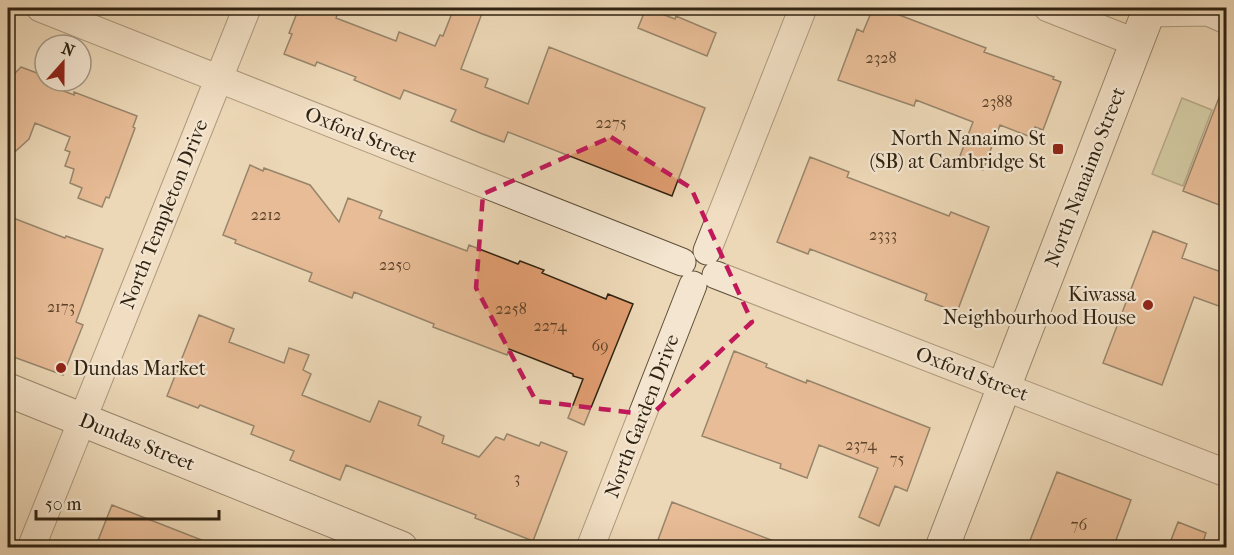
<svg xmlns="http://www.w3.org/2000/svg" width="1234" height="555" font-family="'IM FELL French Canon',serif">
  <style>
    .green { fill: #b7be8e; stroke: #747050; stroke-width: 1.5 }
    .building { fill: #df9c6f; stroke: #302311; stroke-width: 1.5 }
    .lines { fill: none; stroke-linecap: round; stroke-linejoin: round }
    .street-casing { stroke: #5f503a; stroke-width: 29 }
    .secondary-casing { stroke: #302311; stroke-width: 35 }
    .street { stroke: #f3e5d0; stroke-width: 27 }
    .secondary { stroke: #f3e5d0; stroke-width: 33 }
    .marked { fill: none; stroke: #c2185b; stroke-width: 4.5; stroke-dasharray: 12 8; stroke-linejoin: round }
    .poi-dot { fill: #8f2418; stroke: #f3e5d0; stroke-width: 2 }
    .labels { text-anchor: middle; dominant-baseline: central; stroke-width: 4.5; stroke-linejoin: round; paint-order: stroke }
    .number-label { font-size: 16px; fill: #5c4128 }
    .street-label { font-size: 20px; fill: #302311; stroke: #f3e5d0 }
    .poi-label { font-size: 20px; fill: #302311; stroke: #f3e5d0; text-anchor: end }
  </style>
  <rect width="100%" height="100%" fill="#ecd7b6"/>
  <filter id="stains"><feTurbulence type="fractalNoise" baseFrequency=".00333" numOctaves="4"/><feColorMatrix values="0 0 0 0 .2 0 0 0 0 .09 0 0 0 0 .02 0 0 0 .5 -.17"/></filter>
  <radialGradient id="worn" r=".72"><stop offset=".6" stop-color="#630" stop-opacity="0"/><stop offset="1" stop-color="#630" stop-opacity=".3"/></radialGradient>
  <path class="green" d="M1182,98l30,12 -29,76 -31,-12z"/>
  <path class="building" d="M299,8h41l-4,10 60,23 3,-9 36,14 5,-11 3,1 11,-28h30l-23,61 27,10 -3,8 43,17 21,-57 156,61 -33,88 -164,-64 -4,10 -24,-9 -29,-12 5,-11 -52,-20 -4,9 -46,-19 2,-3 -39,-15 -2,4 -31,-12 8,-20 -3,-1z
    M646,8l29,11 1,-3 40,17 -9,23 -69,-28z
    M873,8h8l89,34 16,6 -2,4 70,25 -1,2 8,3 -18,48 -8,-3 -4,10 -31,-12 -17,45 -25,-9 15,-39 -57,-22 -2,6 -76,-26 19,-51 6,3z
    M21,67l24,9v8l29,11v-3l63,24 -4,11 2,1 -26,70 -3,-1 -4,10 -24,-9 4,-10 -12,-5 4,-14 -9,-3 5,-14 -5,-2 5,-13 -35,-14 -6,16 -21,19v-78z
    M1225,82l2,1v125l-44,-17z
    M810,157l39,15 -2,5 102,39 2,-4 38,15 -32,85 -32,-12 2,-6 -117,-45 -2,5 -31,-12z
    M250,165l13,6 1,-3 46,17 29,37 9,-24 34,13 -3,7 88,33 2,-6 49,19 2,-3 24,9 -2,3 64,26 2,-5 25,10 -49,121 -16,-7 15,-39 -10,-3v-2l-64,-25 -2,6 -74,-28 1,-3 -80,-32 -2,6 -43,-17 3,-8 -77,-30 1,-3 -13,-5z
    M8,216l57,22 1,-2 37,13 -27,73 7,3 -20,50 -55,-20z
    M1153,231l34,13 -5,14 45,16v35l-33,-12 -32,88 -59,-22z
    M199,315l35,14 -5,13 55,21 5,-15 20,7 -6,15 8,4 -9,21 68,27 9,-21 42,16 -3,8 26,11 -2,7 37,14 17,-20 8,3 3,-6 32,12 2,-4 26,10 -34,89 -58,-23 1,-3 -130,-50 -6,15 -50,-20 4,-9 -43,-17 3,-8 -54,-21 -2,3 -31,-12z
    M734,351l33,13 -1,3 40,16 1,-3 123,48 -23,63 -12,-5 -16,40 -20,-9 19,-49 -59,-23 -12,33 -27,-10 1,-4 -79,-28z
    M1057,472l74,28 -18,48h-86z
    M672,502l115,44v2h-132z
    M112,505l105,41v2h-122z
    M1178,522l28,11 -5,15h-33z"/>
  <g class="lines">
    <g class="street-casing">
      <path id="street" d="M40,8l642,254
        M1048,8l89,35
        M1148,13l60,-1 18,8
        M707,251l96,-243
        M716,275l510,198
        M31,548l216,-540
        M590,548l103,-263"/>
    </g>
    <g class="secondary-casing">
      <path id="secondary" d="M8,390l393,158
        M942,548l208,-540"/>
    </g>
    <use href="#street" class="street"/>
    <use href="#secondary" class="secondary"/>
  </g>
  <path d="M0 0H1234V555H0ZM611,137l80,51 61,134 -101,93 -115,-14 -60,-113 7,-94z" fill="#ecd7b6" fill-opacity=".55" fill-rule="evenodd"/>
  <path class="marked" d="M611,137l80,51 61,134 -101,93 -115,-14 -60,-113 7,-94z"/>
  <g class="poi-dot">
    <rect x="1052" y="143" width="12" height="12" rx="3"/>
    <circle cx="1148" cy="305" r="6"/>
    <circle cx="61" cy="368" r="6"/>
  </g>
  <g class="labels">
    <g class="number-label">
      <text x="881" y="57">2328</text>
      <text x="997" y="101">2388</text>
      <text x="611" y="122">2275</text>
      <text x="266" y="214">2212</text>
      <text x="883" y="234">2333</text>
      <text x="395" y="264">2250</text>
      <text x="61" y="306">2173</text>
      <text x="511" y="308">2258</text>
      <text x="550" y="325">2274</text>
      <text x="600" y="345">69</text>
      <text x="861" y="444">2374</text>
      <text x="897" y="458">75</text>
      <text x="517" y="477">3</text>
      <text x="1079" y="524">76</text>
    </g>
    <g class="street-label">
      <text transform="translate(361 135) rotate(22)">Oxford Street</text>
      <text transform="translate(1085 177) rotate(-69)">North Nanaimo Street</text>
      <text transform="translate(164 214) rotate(-68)">North Templeton Drive</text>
      <text transform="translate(972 374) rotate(21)">Oxford Street</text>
      <text transform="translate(642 416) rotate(-69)">North Garden Drive</text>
      <text transform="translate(137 442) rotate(22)">Dundas Street</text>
    </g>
    <g class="poi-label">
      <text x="1046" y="138">North Nanaimo St<tspan x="1046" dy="23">(SB) at Cambridge St</tspan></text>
      <text x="1136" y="294">Kiwassa<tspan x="1136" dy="23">Neighbourhood House</tspan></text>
      <text x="73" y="368" text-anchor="start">Dundas Market</text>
    </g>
  </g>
  <rect width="1234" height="555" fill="none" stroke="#ecd7b6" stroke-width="30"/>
  <rect x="9" y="9" width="1216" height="537" fill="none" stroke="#302311" stroke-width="3"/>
  <rect x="15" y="15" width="1204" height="525" fill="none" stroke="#302311" stroke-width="1.5"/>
  <g transform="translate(63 63) rotate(21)"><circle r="28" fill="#f3e5d0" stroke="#a59784" stroke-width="1.5"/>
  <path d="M0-4.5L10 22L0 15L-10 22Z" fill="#8f2418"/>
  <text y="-9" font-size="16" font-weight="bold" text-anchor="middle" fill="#302311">N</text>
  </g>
  <path d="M36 510v9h183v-9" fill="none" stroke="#302311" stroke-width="3"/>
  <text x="45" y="510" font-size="18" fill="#302311" stroke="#f3e5d0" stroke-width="4.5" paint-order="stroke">50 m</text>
  <rect width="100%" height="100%" filter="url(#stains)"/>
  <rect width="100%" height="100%" fill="url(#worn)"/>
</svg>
